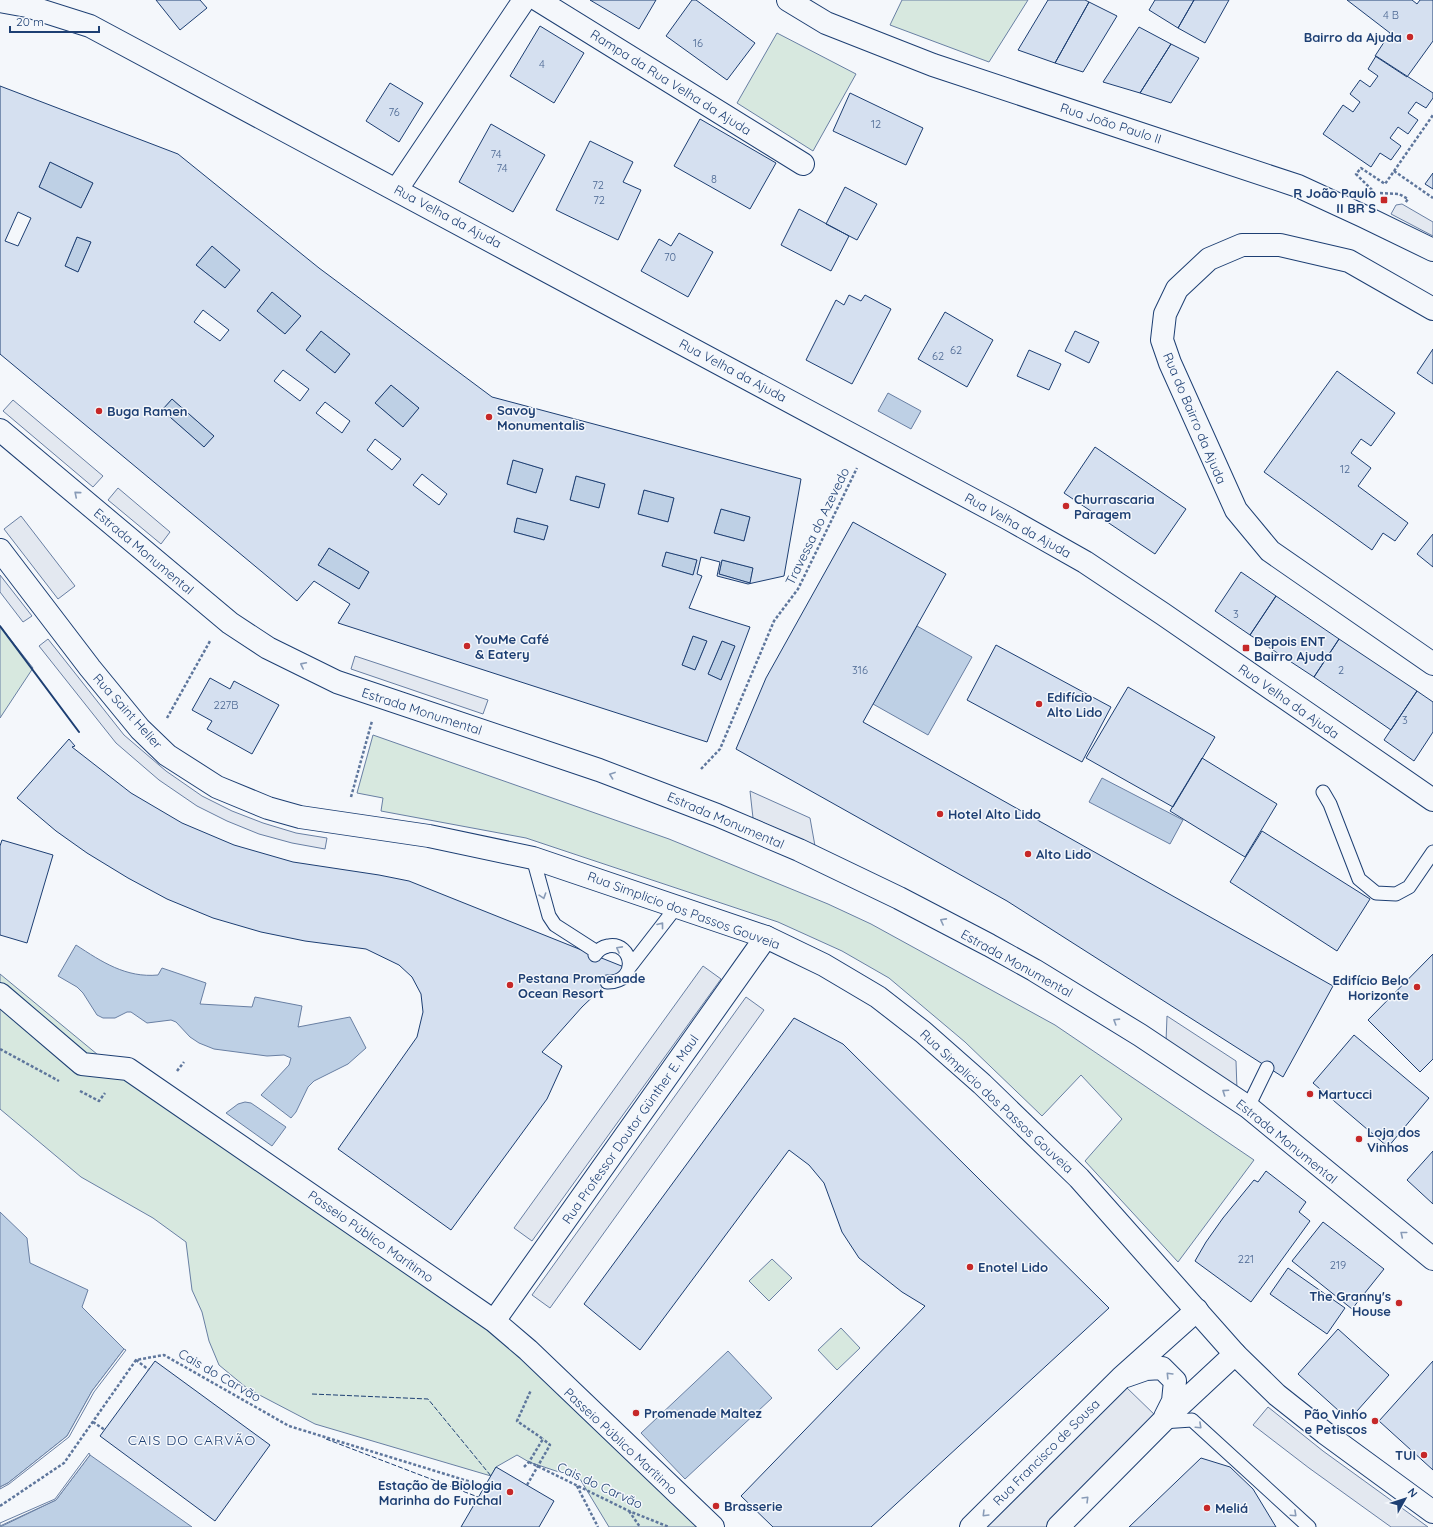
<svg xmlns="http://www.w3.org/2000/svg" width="1433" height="1527" font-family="Quicksand,sans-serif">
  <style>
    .green { fill: #d7e8df; stroke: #687fa3 }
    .parking { fill: #e3e8f0; stroke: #687fa3 }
    .water { fill: #bed0e5; stroke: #687fa3 }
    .pier { fill: #f4f7fb; stroke: #687fa3 }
    .building { fill: #d5e0f0; stroke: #1d3f73; fill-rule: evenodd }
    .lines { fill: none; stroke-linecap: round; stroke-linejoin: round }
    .lane-casing { stroke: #1d3f73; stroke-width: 15 }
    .street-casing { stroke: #1d3f73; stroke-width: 24 }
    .secondary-casing { stroke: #1d3f73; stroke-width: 24 }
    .path { stroke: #5e769c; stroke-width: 2.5; stroke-dasharray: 3 2; stroke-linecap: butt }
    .lane { stroke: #f4f7fb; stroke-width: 13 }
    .street { stroke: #f4f7fb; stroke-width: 22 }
    .secondary { stroke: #f4f7fb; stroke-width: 22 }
    .path-bridge { stroke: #5e769c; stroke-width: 2.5; stroke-dasharray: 3 2; stroke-linecap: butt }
    .fence { stroke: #1d3f73; stroke-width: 1; stroke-dasharray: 5 2; stroke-linecap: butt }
    .wall { stroke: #1d3f73; stroke-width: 2 }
    .oneway { stroke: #889bb7 }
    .poi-dot { fill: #c62828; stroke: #f4f7fb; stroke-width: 1.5 }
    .labels { text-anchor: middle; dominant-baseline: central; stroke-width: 3; stroke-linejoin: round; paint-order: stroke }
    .number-label { font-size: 11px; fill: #4b6792 }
    .poi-label { font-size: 13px; font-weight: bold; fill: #1d3f73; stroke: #f4f7fb; text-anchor: start }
    .street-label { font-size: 13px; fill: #1d3f73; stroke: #f4f7fb }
    .neighbourhood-label { font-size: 14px; letter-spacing: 1px; fill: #1d3f73; stroke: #f4f7fb }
  </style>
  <rect width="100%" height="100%" fill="#f4f7fb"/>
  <path class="green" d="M902,0h126l-39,62 -99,-37z
    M777,33l79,41 -43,77 -76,-48z
    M0,626l33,42 -33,50z
    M373,735l296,104 159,65 43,20 184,101 199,135 -76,102 -93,-101 37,-42 -41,-44 -39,41 -77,-74 -76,-64 -47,-27 -64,-29 -252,-84 -145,-27 2,-13 -26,-5z
    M0,974l149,123 353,241 201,189h-94l-29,-48 -51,-17 -12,-7 -21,12 -5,9 -176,-52 -67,-35 -29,-24 -10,-24 -7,-29 -10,-22 -6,-48 -33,-24 -72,-41 -81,-68z
    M772,1259l20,19 -23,23 -20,-20z
    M841,1328l19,20 -23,22 -19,-20z"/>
  <path class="parking" d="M1402,204l31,18v14l-42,-22 5,-9z
    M13,400l90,76 -10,11 -90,-76z
    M118,488l52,44 -9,12 -53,-44z
    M21,516l54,70 -17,13 -54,-70z
    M0,575l32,41 -9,6 -23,-30z
    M48,639l76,96 42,36 36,25 30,15 31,12 33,10 31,5 -2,11 -33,-6 -33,-9 -32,-13 -30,-15 -38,-26 -43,-37 -77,-97z
    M355,656l133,44 -5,14 -132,-45z
    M750,791l60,27 5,28 -62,-28z
    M703,966l18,13 -189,262 -18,-13z
    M746,997l18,13 -214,298 -18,-13z
    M1167,1016l69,45 1,29 -71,-48z
    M1125,1386l33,32 -109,109h-66z
    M1268,1407l55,44 105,76h-37l-82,-59 -56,-43z"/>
  <path class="water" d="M50,162l43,21 -12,25 -42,-21z
    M77,237l14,5 -13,30 -13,-6z
    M212,246l28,24 -15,18 -29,-23z
    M272,292l29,24 -16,18 -28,-23z
    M321,331l29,23 -15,19 -29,-23z
    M391,385l28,23 -16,19 -28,-24z
    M888,393l33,18 -10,18 -33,-18z
    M172,399l42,37 -10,11 -42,-37z
    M513,460l30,9 -7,24 -29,-9z
    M576,476l29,8 -6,24 -29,-8z
    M644,490l30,8 -6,24 -30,-8z
    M721,509l29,8 -6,24 -30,-8z
    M517,518l31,8 -4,14 -30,-8z
    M329,548l40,24 -10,17 -41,-24z
    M666,552l31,8 -4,15 -31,-9z
    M722,560l31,8 -3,15 -31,-9z
    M917,626l55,31 -44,78 -55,-31z
    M693,636l14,5 -12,29 -13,-5z
    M722,641l13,5 -14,34 -13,-6z
    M1102,778l81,42 -13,24 -81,-42z
    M76,945c26,17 50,33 82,30l4,-7 44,15 -6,21 52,3 3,-10 47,9 -4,21 52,-10 16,31 -18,16 -34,17 -6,6 -12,25 -5,6 -30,-23 28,-30 2,-7 -7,-3 -17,1 -53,-7 -15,-6 -9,-6 -14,-15 -5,-2 -24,3 -16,-11h-4l-12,6h-12l-6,-3 -14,-22 -6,-6 -19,-11z
    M245,1102l6,1 35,24 -14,19 -46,-33 12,-9z
    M0,1212l27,26 3,25 58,27 -6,17 42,42 -32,42 -25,45 -59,47 -8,4z
    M728,1351l44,47 -87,81 -44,-46z
    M90,1455l102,72h-192l56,-27z"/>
  <path class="pier" d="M124,1349l2,1 -32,42 -25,45 -60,47 -9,5v-2l8,-4 59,-47 25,-45z
    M89,1453l1,2 -34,45 -56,26v-3l55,-24z"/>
  <path class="building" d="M156,0h44l7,8 -27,22z
    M590,0h66l-17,29z
    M692,0h4l59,43 -28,37 -61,-44z
    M1048,0h37l4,2 -34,61 -37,-13z
    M1155,0h39l-16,28 -29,-18z
    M1194,0h35l-24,43 -27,-15z
    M1347,0h65l5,4 3,-4h13v41l-26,36 -32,-21 15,-23z
    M1089,2l28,14 -34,56 -28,-9z
    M540,26l44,27 -30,50 -44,-27z
    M1139,27l32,17 -31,49 -37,-11z
    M1171,44l28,14 -28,45 -31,-10z
    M1376,56l57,37v5l-7,10 -10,-6 -8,11 10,7 -10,14 -10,-7 -8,11 11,8 -10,14 -11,-7 -9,14 -48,-33 20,-29 10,7 7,-10 -10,-8 10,-14 10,7 8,-11 -10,-7z
    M390,83l33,20 -24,39 -33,-21z
    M0,86l178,68 141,114 173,129 309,82 -17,97 -36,8 -31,-8 3,-14 -19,-5 -4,17 5,2 -13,32 61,19 -43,115 -369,-119 12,-19 -36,-23 -17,20 -297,-247zM50,162l43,21 -12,25 -42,-21zM18,212l13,6 -13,28 -13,-5zM77,237l14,5 -13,30 -13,-6zM212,246l28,24 -15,18 -29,-23zM272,292l29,24 -16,18 -28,-23zM203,310l26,20 -9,11 -26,-19zM321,331l29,23 -15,19 -29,-23zM283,370l26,19 -9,12 -26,-20zM391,385l28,23 -16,19 -28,-24zM172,399l42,37 -10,11 -42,-37zM325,402l25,19 -8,12 -26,-20zM375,439l26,20 -9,11 -25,-20zM513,460l30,9 -7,24 -29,-9zM422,474l25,20 -8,11 -26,-20zM576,476l29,8 -6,24 -29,-8zM644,490l30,8 -6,24 -30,-8zM721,509l29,8 -6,24 -30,-8zM517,518l31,8 -4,14 -30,-8zM329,548l40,24 -10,17 -41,-24zM666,552l31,8 -4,15 -31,-9zM722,560l31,8 -3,15 -31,-9zM693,636l14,5 -12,29 -13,-5zM722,641l13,5 -14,34 -13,-6z
    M850,93l73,35 -17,37 -73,-34z
    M700,119l76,44 -26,46 -76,-43z
    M491,124l54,31 -32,57 -54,-30z
    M590,141l43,21 -10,20 18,8 -23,50 -62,-30z
    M1433,173v16l-8,-5z
    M845,187l32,17 -20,36 -31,-16z
    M799,209l50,27 -18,35 -50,-26z
    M679,233l34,19 -25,45 -47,-26 18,-32 12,7z
    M849,295l12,6 4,-6 26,14 -39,75 -46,-24 30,-60 8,5z
    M945,312l48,28 -26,47 -49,-28z
    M1075,331l24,11 -10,21 -24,-12z
    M1433,349v35l-16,-11z
    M1029,350l32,14 -12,26 -32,-14z
    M1337,371l58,42 -24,33 -10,-7 -10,14 20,15 -13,18 50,37 -13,18 -12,-8 -11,17 -108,-78z
    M1095,447l91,62 -31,45 -91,-61z
    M853,522l93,52 -83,148 470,264 -50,91 -276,-176 -271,-152 30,-71z
    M1433,534v33l-16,-13z
    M1241,572l35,24 -26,39 -35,-24z
    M1276,596l63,43 -25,38 -64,-42z
    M1339,639l78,52 -26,39 -77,-53z
    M996,645l115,62 -29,55 -115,-62z
    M210,678l20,11 4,-8 45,24 -27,49 -45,-25 5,-8 -20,-11z
    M1128,687l87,50 -42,70 -87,-49z
    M1417,691l16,11v30l-19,29 -30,-21z
    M69,739l6,7 -3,1 59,46 51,30 52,22 59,17 86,13 30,6 215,86 -42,40 -40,45 20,14 -15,33 -96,131 -113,-81 79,-112 6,-25 -2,-18 -9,-17 -13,-12 -33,-16 -61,-8 -44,-9 -48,-14 -46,-19 -39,-21 -41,-25 -31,-22 -39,-33z
    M1202,758l75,46 -32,53 -75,-46z
    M1262,831l108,68 -33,52 -107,-69z
    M2,840l51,15 -26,88 -27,-8v-89z
    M1433,954v105l-13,13 -52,-52z
    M794,1018l49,26 266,264 -238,219h-98l-32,-31 184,-190 -23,-14 -43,-34 -17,-26 -18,-49 -15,-18 -20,-15 -149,200 -56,-46z
    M1354,1035l75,63 -41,49 -75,-64z
    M1433,1151v53l-26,-24z
    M1266,1171l40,31 -7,10 11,9 -59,81 -56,-41 11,-19 17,-24 31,-38 4,2z
    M1323,1222l61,47 -32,40 -60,-48z
    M1288,1268l57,40 -18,26 -57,-40z
    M1338,1329l51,46 -40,45 -51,-46z
    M155,1361l115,84 -55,76 -115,-85z
    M1433,1361v109l-54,-49z
    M1201,1458l29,9 23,22 23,38h-147z
    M496,1467l58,34 -15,26h-78z"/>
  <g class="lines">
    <g class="lane-casing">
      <path id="lane" d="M1323,792l7,12 29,75 17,14 20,1 13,-7 24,-35
        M533,858l16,58 6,9 42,27
        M595,955c3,-5 7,-8 13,-9 25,-5 32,37 -1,36
        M629,968l48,-62
        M1248,1107l19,-39
        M1162,1422l30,-2 117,107"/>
    </g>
    <g class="street-casing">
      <path id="street" d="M538,0l265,164
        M0,1l27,5 63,20 917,492 78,44 78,52 270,186
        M397,189l127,-189
        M1433,309l-84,-48 -69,-16h-38l-33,14 -32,30 -12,25 -3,26 8,23 66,147 34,41 163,113
        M0,994l82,70 46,5 366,252 34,29 185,177
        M494,1321l272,-384
        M1126,1376l20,-7 16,-1 13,13 -2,20 -8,16
        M971,1527l150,-149 76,-68
        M1058,1527l104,-105 73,-68"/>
    </g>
    <g class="secondary-casing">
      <path id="secondary" d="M788,0l38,23 107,42 365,121 65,30 70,34
        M0,430l230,193 38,25 69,34 262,88 118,45 82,35 100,48 90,47 45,25 106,65 108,72 185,152
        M0,550l90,118 50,61 27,26 50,32 51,21 32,9 129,19 104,22 233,79 58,28 54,32 45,35 59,52 97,94 156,176 42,41 48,38 108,79"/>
    </g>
    <path class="path" d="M1394,171l39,27
      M1372,190l-16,-16 5,-6 24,16 48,-69
      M1380,193l19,1 9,5 -3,4
      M167,718l43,-77
      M701,769l19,-20 54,-128 24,-32 59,-121
      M351,797l21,-76
      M0,1049l59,32
      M177,1071l7,-9
      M80,1091l19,10 6,-8
      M136,1360l13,10
      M93,1422l12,8
      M529,1462l100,49 40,16
      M524,1467l5,-5 14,-23 -26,-18 14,-31
      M577,1486l21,41
      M0,1506l64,-43 72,-103 28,-5 125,71 195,60
      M629,1511l11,16"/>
    <use href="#lane" class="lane"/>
    <use href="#street" class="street"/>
    <use href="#secondary" class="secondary"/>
    <path class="path-bridge" d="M527,1485l23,-40 -7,-6"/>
    <path class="fence" d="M312,1394l116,5 63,77
      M326,1439l152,58"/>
    <path class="wall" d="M0,626l79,106"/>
  </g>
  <defs><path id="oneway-chevron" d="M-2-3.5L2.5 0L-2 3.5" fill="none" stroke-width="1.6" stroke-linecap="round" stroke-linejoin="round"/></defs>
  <g class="oneway">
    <use href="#oneway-chevron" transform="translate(77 494) rotate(-140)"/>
    <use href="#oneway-chevron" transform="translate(303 665) rotate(-153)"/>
    <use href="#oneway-chevron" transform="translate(612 775) rotate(-160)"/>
    <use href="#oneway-chevron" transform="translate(543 896) rotate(72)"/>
    <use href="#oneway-chevron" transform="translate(943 921) rotate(-152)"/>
    <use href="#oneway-chevron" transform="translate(661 925) rotate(-52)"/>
    <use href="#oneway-chevron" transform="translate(619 949) rotate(-152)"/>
    <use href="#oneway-chevron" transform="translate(1116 1021) rotate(-148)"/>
    <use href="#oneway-chevron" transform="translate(1225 1092) rotate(-146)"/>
    <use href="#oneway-chevron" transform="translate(1403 1234) rotate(-141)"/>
    <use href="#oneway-chevron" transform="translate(1169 1375) rotate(-134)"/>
    <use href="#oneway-chevron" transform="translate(1199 1426) rotate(43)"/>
    <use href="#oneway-chevron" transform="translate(1086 1499) rotate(-45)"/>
    <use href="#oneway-chevron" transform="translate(985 1514) rotate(135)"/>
    <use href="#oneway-chevron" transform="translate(1294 1514) rotate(43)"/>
  </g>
  <g class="poi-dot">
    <circle cx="1410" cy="37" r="4"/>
    <rect x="1380" y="196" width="8" height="8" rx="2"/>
    <circle cx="99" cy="411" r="4"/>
    <circle cx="489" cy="417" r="4"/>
    <circle cx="1066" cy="506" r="4"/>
    <circle cx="467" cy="646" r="4"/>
    <rect x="1242" y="644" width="8" height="8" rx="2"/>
    <circle cx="1039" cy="704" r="4"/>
    <circle cx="940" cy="814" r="4"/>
    <circle cx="1028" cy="854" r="4"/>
    <circle cx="510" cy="985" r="4"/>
    <circle cx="1417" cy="987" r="4"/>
    <circle cx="1310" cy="1094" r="4"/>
    <circle cx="1359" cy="1139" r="4"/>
    <circle cx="970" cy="1267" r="4"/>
    <circle cx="1399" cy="1303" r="4"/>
    <circle cx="636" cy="1413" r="4"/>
    <circle cx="1375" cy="1421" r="4"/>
    <circle cx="1424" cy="1455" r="4"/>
    <circle cx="510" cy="1492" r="4"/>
    <circle cx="716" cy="1506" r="4"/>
    <circle cx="1207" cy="1508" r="4"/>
  </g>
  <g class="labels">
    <g class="number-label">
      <text x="1391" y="15">4 B</text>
      <text x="698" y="43">16</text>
      <text x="542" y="64">4</text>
      <text x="394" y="112">76</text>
      <text x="876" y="124">12</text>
      <text x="496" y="154">74</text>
      <text x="502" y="168">74</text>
      <text x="714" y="179">8</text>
      <text x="598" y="185">72</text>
      <text x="599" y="200">72</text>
      <text x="670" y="257">70</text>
      <text x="956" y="350">62</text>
      <text x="938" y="356">62</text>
      <text x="1345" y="469">12</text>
      <text x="1236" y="614">3</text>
      <text x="860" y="670">316</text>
      <text x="1341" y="670">2</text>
      <text x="226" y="705">227B</text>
      <text x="1405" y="720">3</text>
      <text x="1246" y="1259">221</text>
      <text x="1338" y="1265">219</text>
    </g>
    <g class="poi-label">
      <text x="1402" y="37" text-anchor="end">Bairro da Ajuda</text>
      <text x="1376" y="193" text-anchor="end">R João Paulo<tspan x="1376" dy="15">II BR S</tspan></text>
      <text x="497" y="410">Savoy<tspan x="497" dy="15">Monumentalis</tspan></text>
      <text x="107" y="411">Buga Ramen</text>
      <text x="1074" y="499">Churrascaria<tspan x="1074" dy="15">Paragem</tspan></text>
      <text x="475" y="639">YouMe Café<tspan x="475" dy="15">&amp; Eatery</tspan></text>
      <text x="1254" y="641">Depois ENT<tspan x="1254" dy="15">Bairro Ajuda</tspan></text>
      <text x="1047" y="697">Edifício<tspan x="1047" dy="15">Alto Lido</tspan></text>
      <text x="948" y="814">Hotel Alto Lido</text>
      <text x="1036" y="854">Alto Lido</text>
      <text x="518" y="978">Pestana Promenade<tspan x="518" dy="15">Ocean Resort</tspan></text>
      <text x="1409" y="980" text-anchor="end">Edifício Belo<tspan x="1409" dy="15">Horizonte</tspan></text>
      <text x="1318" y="1094">Martucci</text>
      <text x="1367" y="1132">Loja dos<tspan x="1367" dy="15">Vinhos</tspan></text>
      <text x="978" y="1267">Enotel Lido</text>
      <text x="1391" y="1296" text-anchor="end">The Granny's<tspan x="1391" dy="15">House</tspan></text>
      <text x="644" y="1413">Promenade Maltez</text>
      <text x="1367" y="1414" text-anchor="end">Pão Vinho<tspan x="1367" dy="15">e Petiscos</tspan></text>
      <text x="1416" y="1455" text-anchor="end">TUI</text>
      <text x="502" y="1485" text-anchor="end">Estação de Biologia<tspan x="502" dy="15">Marinha do Funchal</tspan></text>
      <text x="724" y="1506">Brasserie</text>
      <text x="1215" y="1508">Meliá</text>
    </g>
    <g class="street-label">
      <text transform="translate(671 82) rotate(32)">Rampa da Rua Velha da Ajuda</text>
      <text transform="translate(1111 123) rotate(18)">Rua João Paulo II</text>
      <text transform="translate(448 216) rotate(28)">Rua Velha da Ajuda</text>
      <text transform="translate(733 370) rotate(28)">Rua Velha da Ajuda</text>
      <text transform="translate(1195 418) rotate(67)">Rua do Bairro da Ajuda</text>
      <text transform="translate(1018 525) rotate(29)">Rua Velha da Ajuda</text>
      <text transform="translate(817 526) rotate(-64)">Travessa do Azevedo</text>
      <text transform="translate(144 551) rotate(40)">Estrada Monumental</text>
      <text transform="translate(1289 701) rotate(35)">Rua Velha da Ajuda</text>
      <text transform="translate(128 711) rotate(48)">Rua Saint Helier</text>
      <text transform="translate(422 711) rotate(18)">Estrada Monumental</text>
      <text transform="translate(726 820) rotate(23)">Estrada Monumental</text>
      <text transform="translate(684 910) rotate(20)">Rua Simplicio dos Passos Gouveia</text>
      <text transform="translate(1017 963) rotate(29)">Estrada Monumental</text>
      <text transform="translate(997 1101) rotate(43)">Rua Simplicio dos Passos Gouveia</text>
      <text transform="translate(630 1129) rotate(-55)">Rua Professor Doutor Günther E. Maul</text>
      <text transform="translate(1287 1141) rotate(39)">Estrada Monumental</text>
      <text transform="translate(371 1236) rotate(35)">Passeio Público Marítimo</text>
      <text transform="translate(220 1375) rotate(30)">Cais do Carvão</text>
      <text transform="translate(621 1441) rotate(43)">Passeio Público Marítimo</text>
      <text transform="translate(1046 1452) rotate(-45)">Rua Francisco de Sousa</text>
      <text transform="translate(600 1485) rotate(25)">Cais do Carvão</text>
    </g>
    <g class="neighbourhood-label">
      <text x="192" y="1440">CAIS DO CARVÃO</text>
    </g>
  </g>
  <g transform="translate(1405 1499) rotate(51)" stroke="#f4f7fb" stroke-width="3" paint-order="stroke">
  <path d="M0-3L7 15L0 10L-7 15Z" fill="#1d3f73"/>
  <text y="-6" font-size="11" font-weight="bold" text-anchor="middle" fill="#1d3f73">N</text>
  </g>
  <path d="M10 26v6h89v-6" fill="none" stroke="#1d3f73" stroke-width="2"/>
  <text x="16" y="26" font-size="12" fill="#1d3f73" stroke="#f4f7fb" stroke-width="3" paint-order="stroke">20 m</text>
</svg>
